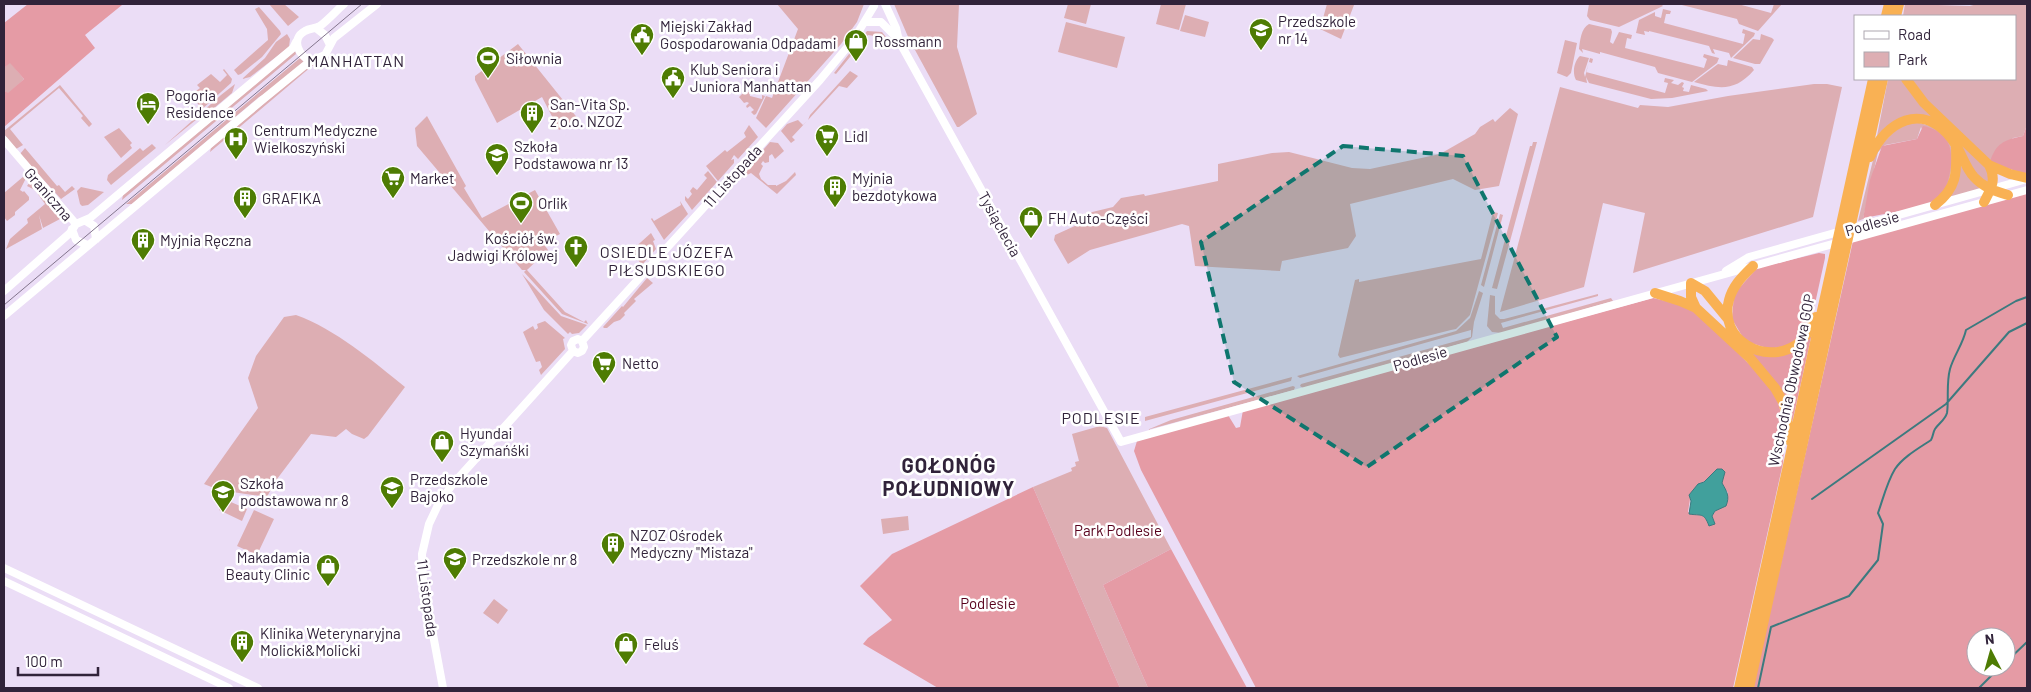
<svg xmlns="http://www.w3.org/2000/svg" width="2031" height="692" font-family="Barlow,sans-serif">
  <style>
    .green { fill: #ddaeb3 }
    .forest { fill: #e59ba5; fill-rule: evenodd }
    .water { fill: #41a09c; stroke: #3c7a7f }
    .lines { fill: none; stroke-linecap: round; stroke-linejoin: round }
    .stream { stroke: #3c7a7f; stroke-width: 2 }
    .secondary { stroke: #fff; stroke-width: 8 }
    .highway { stroke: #f9b154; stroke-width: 10 }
    .tram { stroke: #83758d; stroke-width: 1 }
    .marked { fill: #0f766e; fill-opacity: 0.2; stroke: #0f766e; stroke-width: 4; stroke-dasharray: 10 6; stroke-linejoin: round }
    .labels { text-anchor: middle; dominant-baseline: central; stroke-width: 5; stroke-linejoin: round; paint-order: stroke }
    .poi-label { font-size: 15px; fill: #31233a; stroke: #fff; text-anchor: start }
    .street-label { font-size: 15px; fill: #31233a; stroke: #fff }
    .park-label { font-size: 15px; fill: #57001c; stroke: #fff }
    .neighbourhood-label { font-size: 16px; letter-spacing: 1px; fill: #31233a; stroke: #fff }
    .district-label { font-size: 20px; font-weight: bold; letter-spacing: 1px; fill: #31233a; stroke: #fff }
  </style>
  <rect width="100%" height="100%" fill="#ebddf6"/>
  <path class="green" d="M269,4h15l15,13 -11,9z
    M777,4h87l-7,18 -16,22 -75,84 -10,-10 10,-22 6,2 3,-8 23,-61z
    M894,4h65l-2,43 20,67 -18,13h-2l-48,-88z
    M1068,4h23l-5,20 -22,-6z
    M1161,4h25l-7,26 -23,-6z
    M1327,4l27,1 -13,34 -21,-10z
    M1589,4h72l2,2 -44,21 -29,-7 -3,-4z
    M1678,4h60l33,9 3,-9h8l-24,27 -19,-7 -2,-5z
    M1905,4l65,2 7,-2h50v121l-4,11 -10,2 -23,24 -69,-67 -11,-16h105v-63h-112z
    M259,7l21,24 1,3 -19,23 -21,17 -3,1 -4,-5 34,-30 -1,-11 -12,-20z
    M1663,9l8,2 -1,3h-4l-2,9 79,21 2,-10 -3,-1 1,-4 12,4 -1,3 -23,22 -2,-5 -16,-4 2,5 -3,-1 -3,-7 -60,-15v1l-5,-1 1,4 -9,-2 3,-13 16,-8v4l6,2z
    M1185,15l24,7 -4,15 -25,-6z
    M1066,22l59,15 -8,31 -59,-16z
    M1589,24l22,5 1,3 -2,10 3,2 6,-12 13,3 -1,4 -4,-1 -2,10 79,20 3,-9 -4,-2 1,-3 15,4 -2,5 -25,19 -34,-9 -3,-6 -55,-15v2l-18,-5 1,4 -4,-4c1,-8 2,-21 10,-25z
    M867,31l15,1 4,5 -4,10 -2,-1 2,-6 -1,-3 -13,-2 -32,39 -2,-1z
    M287,34l3,5 -1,8 -39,30 -8,2 23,-21 11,-16z
    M1761,34l11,4 2,2 -14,24h-5l-22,-6 20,-19 7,1z
    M1565,40l12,3 -6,30 -4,4 -10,-4z
    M518,44l61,76 -20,10 -17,-33 -45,26 -22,-43v-4z
    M295,51l1,3 -174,146 1,-5z
    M1580,56l9,2 -5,15 1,4 5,-19 3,1 -1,4 -3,-1 -3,10 79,21 3,-10 -4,-1 1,-4 9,2 -3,3 7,2 4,-3 2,1 -2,4 2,1 -1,3 6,1 2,-7 15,4 2,2 -36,7 -21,1 -62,-16 -3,-6 1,6 -11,-3c-4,-7 -2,-19 4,-24z
    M300,58l4,4 -31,27 -14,8 -127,107h-6z
    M1728,60l24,7 2,3c-19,22 -35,19 -60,12l24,-18 9,2z
    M10,62l14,17 -16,15 -3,-3 -1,1v-24z
    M318,62l9,1h-9l-6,3 -102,86 1,-4 98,-82z
    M224,69l8,10 -1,4 -31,28 -3,-4 2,-2 -5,-6 5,-5 -3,-3 4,-3 -3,-3 14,-11 9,8 7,-7 -4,-5z
    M850,71l8,5 -11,12 -8,-2 -31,34 2,-5z
    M1888,79h16l82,87 4,19 -8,-3 -52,-63 -48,12 -5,5z
    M235,84l-3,9 -25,21 -5,1 -37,30 56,-50z
    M1814,84h13l15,3 -29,130 -180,56 12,-60 -42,-10 -19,84 -84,25 60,-225 78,21 2,-3 28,2 60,-11z
    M60,85l32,39 -3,3 -8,-9 2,-2 -24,-28 -49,41 13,16 -7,4 -12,-15v-3z
    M745,91l4,1 1,4 12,3v-4l3,1 -9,18 -2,1 -3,-3 3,-2 -4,-4 -3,2 -1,-2 3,-3 -2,-1 -3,1 -5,-6z
    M1510,108l8,6 -19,72 -24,4 -22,-11 -103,25 6,32 -8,12 -66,13 -2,10 -85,-5 -6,-40 -7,-2 -92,26 -22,14 -14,-24 1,-5 22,-10 -1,-5 8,-6 29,-7 8,-9 23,-4 1,2 73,-15v-17l54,-11 17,-1 63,16 18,1 70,-15 35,-20 5,-7 13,-8 2,3z
    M427,116l39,70 -2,2 18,30 53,-28 25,44 -17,9 5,7 -21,20 38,42 19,10 2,-2 2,4 -26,-10 -38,-42 2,-2h-4l-105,-124 -2,-18z
    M798,120l5,5 4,-4 -15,16 3,3 -4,3 -10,-12 6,-7z
    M1916,122l18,5 15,14 5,15 -7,35 -26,-64 -4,12 -32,6 -7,7 -15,67 -5,2 17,-69 24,-26z
    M749,125l9,12 -20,22 -4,-4 -3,5 3,-1v4l-16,18 -12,-15 19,-16 2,2 19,-15 -2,-4z
    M119,128l13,15 -2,2 2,3 -11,10 -17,-21z
    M770,142l8,1 6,8 -9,8 -3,-5 -3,2v6l-4,1 -2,-2 -2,3 2,2 -4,8 2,5 7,6h8v1l10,-5 9,-9 1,3 -19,19 -26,-21 -4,2 -2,-4z
    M1533,142h4l-40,147 -5,-1 38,-142h2z
    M152,144l4,4 -45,37 -4,-5 1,-5 32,-27 3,3z
    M25,148l32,38 2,-1 6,7 7,-6 3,3 -14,10 -41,-45z
    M1959,164l25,25 -37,9z
    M708,171l9,11 -25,28 -7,-10v-4l3,3 4,-5 -2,-3 3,-4 4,3 10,-12 -3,-3z
    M24,176l2,2 -6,12 3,2 1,-1 5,6v3l-14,12v3l-8,6 -3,-4v-24z
    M30,182l23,25 -2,2 3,3 2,-2 5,6 -1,3 -17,9 -4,-13 3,14 -36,20 4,-10 18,-16 -1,-4 18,-15 -10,-14 -8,-4z
    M81,187l23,5 -16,13 -6,1 -2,-2 -3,-13z
    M680,201l8,13 -24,26 -13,-21 1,-1 2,3 27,-16z
    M1493,212l5,1 -28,102 -14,14 -5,1 -111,28 -2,-3 17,-75 4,-1v3l122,-23z
    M1500,214l3,1 -19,72 -3,-2z
    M651,233l4,7 -2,1 3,8 -14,16 -11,-14z
    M522,274l39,42 26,9 -8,8 -7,1 -2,-2 -2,2 -24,-24z
    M647,278l6,5 -19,16 2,2 -12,12 1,2 -5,5 -6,2 -7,6h-3l-1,-1 19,-21 1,1z
    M1479,291l4,2 -9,29 -2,15 -5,5 -164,46 -3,-2 1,-2 170,-47v-7l-171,48 -3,-2 159,-45 14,-13z
    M1598,294v2l-97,27 2,5 108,-30 2,3 -111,32 -10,-1 -5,-6 3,-31 5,1v18l5,5h4z
    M296,315c39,14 77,46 109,72l-37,49 -4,3 -12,-5 -6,-5 -10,8 -25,-3 -37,49 -7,14 -48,-7 -15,-6 54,-76 -10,-30 8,-22 28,-39z
    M545,321l20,17 -2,1 2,10 -24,26 -2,-5 3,-3 -2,-6 -4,1 -13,-30 10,-6 2,4 3,-2 -1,-4z
    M1292,377l-1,4 -146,40v-4z
    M1293,386l2,1 -1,3 -147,40 24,-10z
    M1100,426l7,2 64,121 -68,36 45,103h-28l-87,-201 39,-16 -1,-3 5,-2 -1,-4 4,-1 -7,-27z
    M224,499l23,10 -5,12 -23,-11z
    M254,510l20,9 -17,36 -20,-9z
    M908,516l1,14 -26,4 -2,-15z
    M494,599l14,11 -10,14 -15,-11z"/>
  <path class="forest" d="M28,4h45l1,1 2,-1h44l2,1 -37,30 10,13 -91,79v-35l1,-1 3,2 16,-14 -14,-16 -6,5v-45z
    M2027,125v50l-37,-13c6,-19 14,-22 33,-26z
    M1923,126c38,7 30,43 20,70 -23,15 -54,15 -80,23l7,-39 12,-34 35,-7z
    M2027,193v495h-274l100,-447zM1976,637h30v30h-30z
    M1819,253l6,1v4l-14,64 -8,12 -13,11 -20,4 -25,-8 -13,-22 2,-25 23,-26z
    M1653,298l34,8 26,21 62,64 10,38 -2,34 -50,225h-477l-115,-218 -7,-19 3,-10 91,-26 8,13 4,-1 3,-17zM1707,480l15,4 6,9 -16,23 3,8 -14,-9 -13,-3 3,-19 5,-4 1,-4z
    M1812,333l-20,90 -41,-72 17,5z
    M1033,487l87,201h-182l-75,-44 5,-6 24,-18 -32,-34 32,-32z
    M1171,549l76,139h-99l-45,-103z"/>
  <path class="water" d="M1717,469h5l3,3 -3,11c5,9 8,13 4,23l-11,5 -3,5 3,8 -6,2c-5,-14 -8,-10 -20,-12l2,-13 -2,-6 9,-11 6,-2z"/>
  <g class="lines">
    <path class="stream" d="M1812,499l134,-95 63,-72 18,-9
      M2006,662l21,-20
      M1758,688l13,-61 78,-31 29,-36 5,-36 -5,-11c5,-14 9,-31 17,-44 8,-12 24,-21 36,-29 2,-3 2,-8 4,-11 4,-6 10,-9 12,-16 2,-13 -1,-29 3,-44 4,-14 13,-25 16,-39l50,-29 11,-4
      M1979,688l21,-21"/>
    <path class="secondary" d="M885,4l11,24 3,13 222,401 906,-252
      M866,22h15l17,17
      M316,28l9,7 5,10
      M311,61c-12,-5 -21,-22 -6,-30 5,-3 10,-2 15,-5 9,-7 16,-15 24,-22
      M4,140l72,84
      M86,221l8,5 2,13
      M72,229l4,11 11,5
      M1726,271l23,-14 278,-78
      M4,291l66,-58 6,-9 14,-6 203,-170 3,-6
      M4,316l257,-215 48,-39 16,-7 9,-17 43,-34
      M582,341l238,-261 34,-41 20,-33
      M573,351l5,2 4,-2 2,-4 -2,-6
      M573,351l-2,-6 2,-4 5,-2 4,2
      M4,568l254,120
      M4,581l225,107
      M443,688l-20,-107 -1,-27 7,-30 9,-19 14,-20 121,-134"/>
    <path class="highway" d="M1886,16l3,-12
      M1896,16l3,-12
      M1906,79l18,24 65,62c8,15 2,24 -5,37
      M1870,157c16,-36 52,-55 81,-19 10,12 13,28 23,39 10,11 21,14 34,18
      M1989,165l21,9 17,4
      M1935,205c22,-17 22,-32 21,-58
      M1753,266c-10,10 -20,19 -24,34 -11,39 35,66 67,45 10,-7 15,-17 20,-28
      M1655,293l25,8 16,7
      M1728,319l-23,-28 -14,-8v14l5,11 54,50 25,30 8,14 3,11 4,28
      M1739,688l134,-609
      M1749,688l134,-609"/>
    <path class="tram" d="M4,305l358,-301"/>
  </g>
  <path class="marked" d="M1343,146l120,10 94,181 -190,130 -133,-85 -33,-140z"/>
  <defs>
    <g id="school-pin" transform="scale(1.25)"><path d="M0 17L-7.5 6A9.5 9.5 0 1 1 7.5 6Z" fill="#4e7c03" stroke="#fff"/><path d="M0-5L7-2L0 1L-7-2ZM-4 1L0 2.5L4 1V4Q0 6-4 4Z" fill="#fff"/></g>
    <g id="civic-pin" transform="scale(1.25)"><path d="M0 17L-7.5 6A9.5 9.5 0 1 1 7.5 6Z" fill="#4e7c03" stroke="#fff"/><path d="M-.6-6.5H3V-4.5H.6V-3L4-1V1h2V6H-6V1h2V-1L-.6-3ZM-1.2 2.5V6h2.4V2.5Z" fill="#fff"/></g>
    <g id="shop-pin" transform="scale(1.25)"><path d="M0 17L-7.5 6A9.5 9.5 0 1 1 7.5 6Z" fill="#4e7c03" stroke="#fff"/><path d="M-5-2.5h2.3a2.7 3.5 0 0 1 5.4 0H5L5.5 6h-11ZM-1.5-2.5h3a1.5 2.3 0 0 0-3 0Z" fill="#fff"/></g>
    <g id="stadium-pin" transform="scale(1.25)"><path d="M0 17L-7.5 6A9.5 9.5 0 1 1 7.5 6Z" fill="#4e7c03" stroke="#fff"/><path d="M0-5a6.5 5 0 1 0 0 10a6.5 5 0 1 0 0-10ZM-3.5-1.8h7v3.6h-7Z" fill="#fff"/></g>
    <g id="hotel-pin" transform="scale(1.25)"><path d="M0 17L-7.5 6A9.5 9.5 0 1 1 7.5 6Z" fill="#4e7c03" stroke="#fff"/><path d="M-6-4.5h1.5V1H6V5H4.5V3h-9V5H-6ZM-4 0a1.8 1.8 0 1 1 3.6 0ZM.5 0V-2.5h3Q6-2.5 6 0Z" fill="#fff"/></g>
    <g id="building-pin" transform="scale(1.25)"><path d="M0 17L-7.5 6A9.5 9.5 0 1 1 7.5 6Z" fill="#4e7c03" stroke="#fff"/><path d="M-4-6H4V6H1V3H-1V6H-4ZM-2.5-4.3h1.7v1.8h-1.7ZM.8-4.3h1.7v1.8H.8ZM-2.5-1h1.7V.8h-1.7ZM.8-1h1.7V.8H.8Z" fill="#fff"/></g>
    <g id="supermarket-pin" transform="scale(1.25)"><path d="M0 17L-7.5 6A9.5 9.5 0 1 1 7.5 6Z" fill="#4e7c03" stroke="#fff"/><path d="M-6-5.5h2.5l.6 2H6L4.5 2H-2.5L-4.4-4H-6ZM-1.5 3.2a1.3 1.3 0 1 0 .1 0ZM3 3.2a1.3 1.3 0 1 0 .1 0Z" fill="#fff"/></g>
    <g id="hospital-pin" transform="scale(1.25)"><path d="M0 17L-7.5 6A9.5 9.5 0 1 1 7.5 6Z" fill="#4e7c03" stroke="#fff"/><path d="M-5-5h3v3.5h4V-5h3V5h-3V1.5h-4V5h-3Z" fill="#fff"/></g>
    <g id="church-pin" transform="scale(1.25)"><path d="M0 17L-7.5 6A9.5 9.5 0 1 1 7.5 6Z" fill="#4e7c03" stroke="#fff"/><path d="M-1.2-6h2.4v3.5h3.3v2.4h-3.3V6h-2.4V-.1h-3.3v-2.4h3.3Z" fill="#fff"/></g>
  </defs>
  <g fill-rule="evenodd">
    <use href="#school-pin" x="1261" y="30"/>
    <use href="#civic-pin" x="642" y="35"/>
    <use href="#shop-pin" x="856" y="41"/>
    <use href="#stadium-pin" x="488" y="58"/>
    <use href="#civic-pin" x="673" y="78"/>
    <use href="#hotel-pin" x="148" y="104"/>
    <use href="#building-pin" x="532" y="113"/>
    <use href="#supermarket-pin" x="827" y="136"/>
    <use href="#hospital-pin" x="236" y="139"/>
    <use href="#school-pin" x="497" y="155"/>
    <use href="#supermarket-pin" x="393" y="178"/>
    <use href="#building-pin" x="835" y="187"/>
    <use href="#building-pin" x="245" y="198"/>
    <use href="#stadium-pin" x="521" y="203"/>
    <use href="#shop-pin" x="1031" y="218"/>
    <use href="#building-pin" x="143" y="240"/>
    <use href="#church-pin" x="576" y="247"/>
    <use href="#supermarket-pin" x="604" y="363"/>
    <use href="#shop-pin" x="442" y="442"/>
    <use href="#school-pin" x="392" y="488"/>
    <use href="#school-pin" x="223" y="492"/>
    <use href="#building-pin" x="613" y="544"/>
    <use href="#school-pin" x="455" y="559"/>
    <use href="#shop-pin" x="328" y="566"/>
    <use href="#building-pin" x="242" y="642"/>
    <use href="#shop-pin" x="626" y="644"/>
  </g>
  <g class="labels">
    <g class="poi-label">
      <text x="1278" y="21">Przedszkole<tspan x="1278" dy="17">nr 14</tspan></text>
      <text x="660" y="26">Miejski Zakład<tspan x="660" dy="17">Gospodarowania Odpadami</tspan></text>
      <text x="874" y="41">Rossmann</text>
      <text x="506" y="58">Siłownia</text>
      <text x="690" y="69">Klub Seniora i<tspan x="690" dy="17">Juniora Manhattan</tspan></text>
      <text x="166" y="95">Pogoria<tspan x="166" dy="17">Residence</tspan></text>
      <text x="550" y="104">San-Vita Sp.<tspan x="550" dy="17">z o.o. NZOZ</tspan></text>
      <text x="254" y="130">Centrum Medyczne<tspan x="254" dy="17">Wielkoszyński</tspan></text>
      <text x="844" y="136">Lidl</text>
      <text x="514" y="146">Szkoła<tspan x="514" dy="17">Podstawowa nr 13</tspan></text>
      <text x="410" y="178">Market</text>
      <text x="852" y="178">Myjnia<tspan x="852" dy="17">bezdotykowa</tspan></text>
      <text x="262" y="198">GRAFIKA</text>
      <text x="538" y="203">Orlik</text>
      <text x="1048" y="218">FH Auto-Części</text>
      <text x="558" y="238" text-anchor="end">Kościół św.<tspan x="558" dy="17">Jadwigi Królowej</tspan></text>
      <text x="160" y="240">Myjnia Ręczna</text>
      <text x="622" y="363">Netto</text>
      <text x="460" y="433">Hyundai<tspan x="460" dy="17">Szymańśki</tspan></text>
      <text x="410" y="479">Przedszkole<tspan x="410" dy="17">Bajoko</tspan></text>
      <text x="240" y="483">Szkoła<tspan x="240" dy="17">podstawowa nr 8</tspan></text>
      <text x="630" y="535">NZOZ Ośrodek<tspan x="630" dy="17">Medyczny "Mistaza"</tspan></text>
      <text x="310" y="557" text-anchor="end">Makadamia<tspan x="310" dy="17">Beauty Clinic</tspan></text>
      <text x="472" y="559">Przedszkole nr 8</text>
      <text x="260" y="633">Klinika Weterynaryjna<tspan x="260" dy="17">Molicki&amp;Molicki</tspan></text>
      <text x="644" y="644">Feluś</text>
    </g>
    <g class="street-label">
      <text transform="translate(732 176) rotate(-48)">11 Listopada</text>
      <text transform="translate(49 194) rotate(49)">Graniczna</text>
      <text transform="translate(1872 223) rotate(-16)">Podlesie</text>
      <text transform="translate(1000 224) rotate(61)">Tysiąclecia</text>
      <text transform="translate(1420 358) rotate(-16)">Podlesie</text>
      <text transform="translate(1791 380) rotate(-78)">Wschodnia Obwodowa GOP</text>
      <text transform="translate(428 598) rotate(82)">11 Listopada</text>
    </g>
    <g class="park-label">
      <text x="1118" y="530">Park Podlesie</text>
      <text x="988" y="603">Podlesie</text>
    </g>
    <g class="neighbourhood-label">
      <text x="356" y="60">MANHATTAN</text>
      <text x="667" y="251">OSIEDLE JÓZEFA<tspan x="667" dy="18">PIŁSUDSKIEGO</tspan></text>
      <text x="1101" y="417">PODLESIE</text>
    </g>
    <g class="district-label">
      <text x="949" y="465">GOŁONÓG<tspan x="949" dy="23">POŁUDNIOWY</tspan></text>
    </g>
  </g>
  <rect width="2031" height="692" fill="none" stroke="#31233a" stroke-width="10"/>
  <rect x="1854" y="15" width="162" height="65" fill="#ffffff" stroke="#ada7b0"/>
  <rect x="1864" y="31" width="25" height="8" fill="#ffffff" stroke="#ada7b0"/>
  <text x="1898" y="40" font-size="15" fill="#31233a">Road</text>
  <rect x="1864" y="52" width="25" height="15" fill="#ddaeb3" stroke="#ada7b0"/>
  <text x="1898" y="65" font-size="15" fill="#31233a">Park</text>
  <g transform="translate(1991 652) rotate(354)"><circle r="24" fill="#ffffff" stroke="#ada7b0"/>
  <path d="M0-4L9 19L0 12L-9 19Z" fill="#4e7c03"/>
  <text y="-8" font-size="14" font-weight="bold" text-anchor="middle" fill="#31233a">N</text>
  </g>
  <path d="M18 667v8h80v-8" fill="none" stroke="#31233a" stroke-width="2.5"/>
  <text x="25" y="667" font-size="15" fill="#31233a" stroke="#ffffff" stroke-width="4" paint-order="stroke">100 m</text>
</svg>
